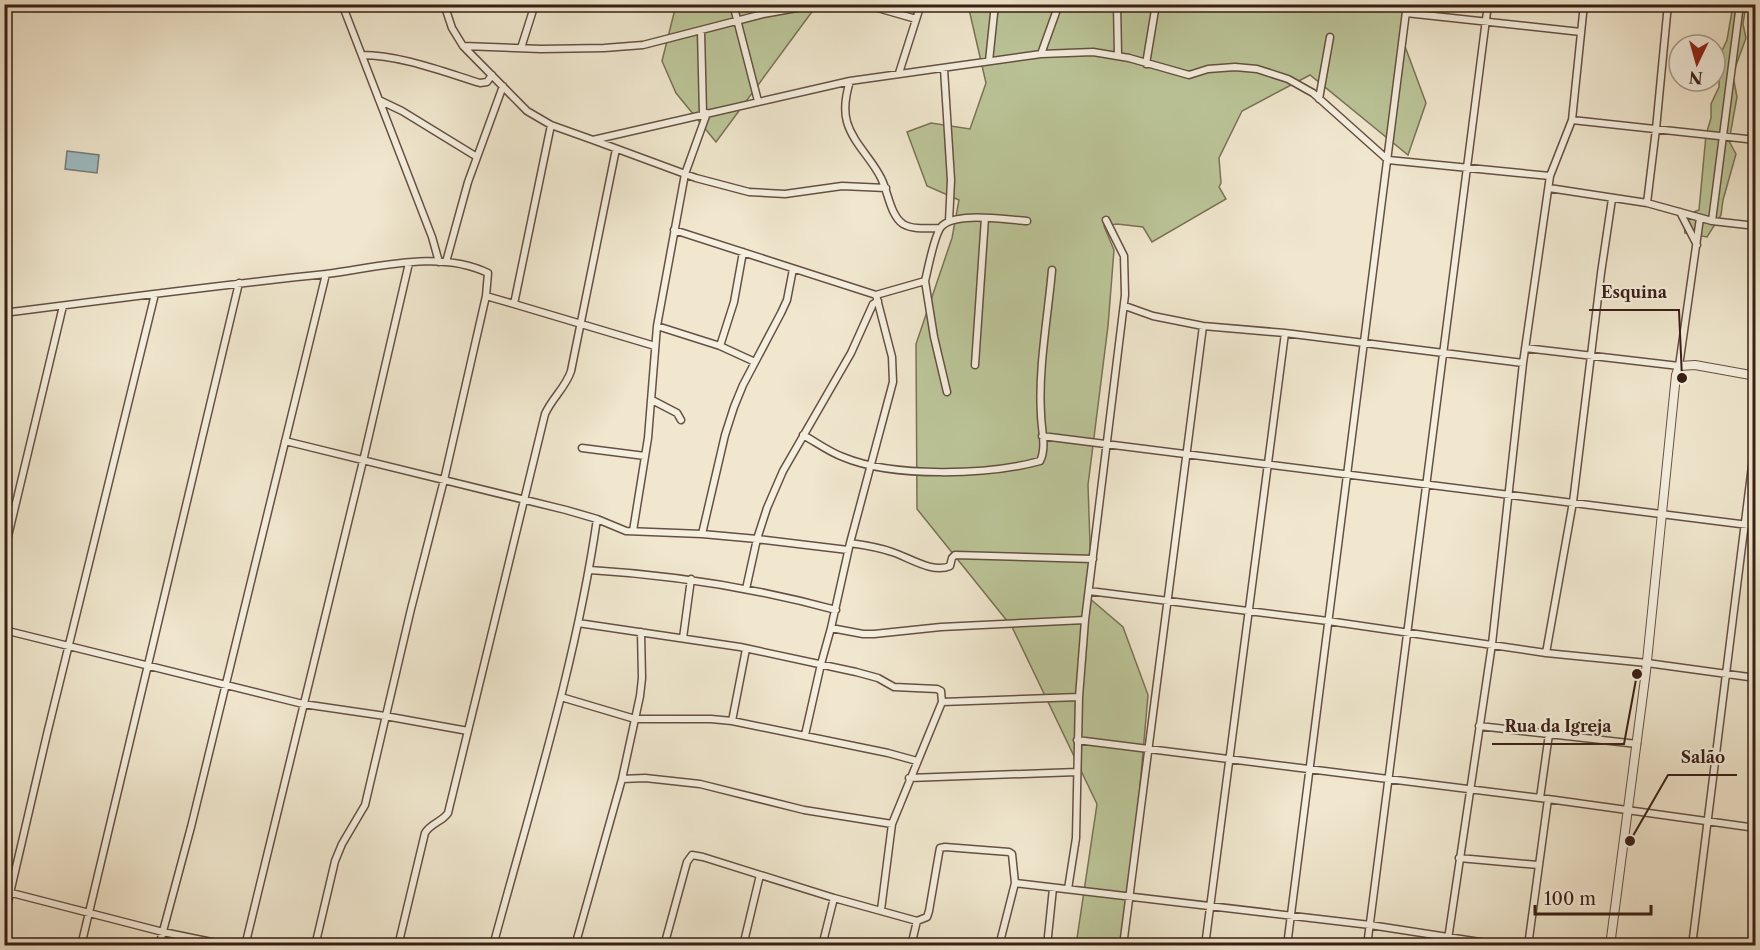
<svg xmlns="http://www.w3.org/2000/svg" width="1760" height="950" font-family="'Libre Caslon Text',serif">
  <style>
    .green { fill: #bbc598; stroke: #7a7256; stroke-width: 1.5 }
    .water { fill: #9fbdc3; stroke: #767d7d; stroke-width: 1.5 }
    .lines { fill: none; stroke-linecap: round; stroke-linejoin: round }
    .minor-casing { stroke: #665043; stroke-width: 9 }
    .tertiary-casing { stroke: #665043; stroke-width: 10 }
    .minor { stroke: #f5efdf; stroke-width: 6 }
    .tertiary { stroke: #f5efdf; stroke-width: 8 }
    .leader { fill: none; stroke: #381e15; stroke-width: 2 }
    .callout-dot { fill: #381e15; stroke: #f5efdf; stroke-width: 2 }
    .callout-label { font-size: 16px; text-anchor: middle; font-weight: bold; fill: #381e15; stroke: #f5efdf; stroke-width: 4.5; stroke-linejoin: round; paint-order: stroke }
  </style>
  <rect width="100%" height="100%" fill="#f0e7ce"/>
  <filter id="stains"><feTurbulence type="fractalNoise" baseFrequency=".00333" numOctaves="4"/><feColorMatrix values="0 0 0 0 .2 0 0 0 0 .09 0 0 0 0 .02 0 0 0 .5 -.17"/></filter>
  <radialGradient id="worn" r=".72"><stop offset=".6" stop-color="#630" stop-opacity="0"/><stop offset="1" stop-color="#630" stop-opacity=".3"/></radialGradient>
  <path class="green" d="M676,5h141l-101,137 -40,-49 -14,-32z
    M968,5h437l-2,36 23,62 -18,52 -98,-80 -68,36 -23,47 2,25 -2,4 7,12 -74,43 -9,-15 -26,-3 -13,2 10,24 -6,76 -20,159 3,88 -3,24 35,30 25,68 -22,250h-50l21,-141 -85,-177 -95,-118 -1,-165 36,-106 7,-38 -32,-14 -20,-54 24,-9 39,6 16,-46z
    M1733,5h13l-3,19 3,14 -11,30 -2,8 4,21 -8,44 7,13 -13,46 -2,15 -14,22 -22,-4 -2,-17 16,-6 7,-75 5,-17v-14l8,-17v-30l8,-17z"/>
  <path class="water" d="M67,151l32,4 -2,18 -32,-4z"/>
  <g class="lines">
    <g class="minor-casing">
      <path id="minor" d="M342,4l90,233 7,25
        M444,4l8,24 11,18 64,65 24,14 42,15 257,-59 191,-27 52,-2 36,6 60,17 19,-6 27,-2 22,2 31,10 25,14 75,67 162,16
        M733,4l25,97
        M864,4l52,15
        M1117,4l1,51
        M1406,13l175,19
        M701,31l2,83
        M463,46l78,3 63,-1 39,-3 120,-31 56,-10
        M521,48l14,-44
        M1041,54l18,-50
        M362,55c38,0 82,17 118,28l7,-1 5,-7
        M989,61l6,-57
        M1146,64l10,-60
        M944,69l7,111 -2,41
        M899,73l22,-69
        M850,81c-4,13 -7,27 -3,41 6,21 25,37 34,56 7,13 9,37 22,46 10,6 25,4 37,4
        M1319,99l11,-62
        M379,100l23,11 75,46
        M1572,120l184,20
        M551,125l-37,179 141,42
        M593,140l103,38 53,14 36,2 57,-8 44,2
        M1549,188l98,15 65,18 44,5
        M1647,203l9,-74 12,-125
        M1680,212l17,33
        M1712,221l28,-217
        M674,230l202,65 49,-14c3,-12 9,-45 16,-54 13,-16 66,-7 86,-6
        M743,252l-9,50 -14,44 35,16
        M446,262l22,-80 35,-96
        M925,281l9,56 13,55
        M876,295l16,62 1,25 -43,161 -19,85 32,6h11l67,-7 144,-7
        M486,296l28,8
        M1125,306l28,10 50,10 82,7 238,30
        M4,313c108,-14 215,-28 322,-39 50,-6 113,-25 162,-1l-2,23 -42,184 -33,129 -46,196 -23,39 -7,17 -20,85
        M657,326l63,20
        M1525,348l154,18 21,-148
        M975,365l10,-147
        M652,400l25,13 4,7
        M803,435c13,7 26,17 40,22 50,21 146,18 197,4 7,-13 1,-33 1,-47 -3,-45 7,-98 11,-144
        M1042,436l714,90
        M285,441l281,69 31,9 29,12 76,3 55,5 -11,50
        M582,448l63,8
        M633,531l15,-93 9,-112 28,-152 22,-61
        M702,534l23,-99 9,-28 9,-22 38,-72 6,-13 6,-31
        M850,543c14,2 28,4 42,9 16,5 41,22 58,14l2,-8 3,-3 138,4
        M848,550l-91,-11 10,-31 16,-37 68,-118 22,-49 5,-3
        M4,553l59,-247
        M590,570c83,5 165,18 246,40
        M1089,591l239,30 218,32 101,10 109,15
        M578,623l162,24 116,25 22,6 16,9 43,2 4,2 1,11
        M4,630l299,74 82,12 83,15
        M683,638l8,-59
        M1546,653l27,-151 28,-229 11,-74
        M561,697l74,22h76l21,2 156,32 29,8
        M732,721l14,-72
        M1479,726l158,18
        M805,735l16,-71 10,-36
        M1077,740l471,59 208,29
        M909,778l168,-6
        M622,779l23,-1 55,6 104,26 88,14
        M1540,798l9,-64
        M1459,858l79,7
        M1015,883l355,42 136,21
        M1068,889l8,-51 3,-141 6,-77 40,-325 -1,-39 -18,-36
        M4,891l159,41 68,14
        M881,910l11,-86 50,-122 137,-5
        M4,919l43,-185 108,-440
        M81,946l158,-663
        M159,946l32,-119 135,-553
        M245,946l118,-485 46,-198
        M398,946l27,-113c6,-10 17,-11 23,-20l97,-399c7,-16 21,-27 26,-43l45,-222
        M493,946c38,-141 83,-282 104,-427
        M575,946l47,-167 18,-83 2,-18 -1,-46
        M664,946l23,-84 5,-7 11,2 131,41 83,23 10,-4 2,-6 10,-58 1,-5 5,-1 64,5 3,2 3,29 -16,63
        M743,946l17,-71
        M822,946l12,-48
        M911,946l6,-25
        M1047,946l6,-58
        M1123,946l80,-620
        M1205,946l80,-613
        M1287,946l120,-942
        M1367,946l121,-942
        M1447,946l45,-302 31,-281 27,-187 22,-56 12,-116
        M1528,946l20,-147
        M1692,946l64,-512"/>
    </g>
    <g class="tertiary-casing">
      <path id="tertiary" d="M1610,946l36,-275 30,-296 3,-9 16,-1 61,11"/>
    </g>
    <use href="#minor" class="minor"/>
    <use href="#tertiary" class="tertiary"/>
  </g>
  <path class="leader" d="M1682 378L1679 310H1589M1637 674L1624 744H1492M1630 841L1668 775H1737"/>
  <g class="callout-dot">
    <circle cx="1682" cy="378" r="6"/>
    <circle cx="1637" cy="674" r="6"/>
    <circle cx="1630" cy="841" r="6"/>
  </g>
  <g class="callout-label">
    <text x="1634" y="298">Esquina</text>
    <text x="1558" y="732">Rua da Igreja</text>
    <text x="1703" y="763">Salão</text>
  </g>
  <rect width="1760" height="950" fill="none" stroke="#f0e7ce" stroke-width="24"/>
  <rect x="6" y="6" width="1748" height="938" fill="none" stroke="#381e15" stroke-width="3"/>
  <rect x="12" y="12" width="1736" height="926" fill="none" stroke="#381e15" stroke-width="1.5"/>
  <g transform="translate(1697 63) rotate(185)"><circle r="28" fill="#f5efdf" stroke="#a99b8e" stroke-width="1.5"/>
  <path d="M0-4.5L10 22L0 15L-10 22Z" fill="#8f2418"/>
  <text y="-9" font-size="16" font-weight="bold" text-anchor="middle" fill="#381e15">N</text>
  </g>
  <path d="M1535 905v9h116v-9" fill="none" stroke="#381e15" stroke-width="3"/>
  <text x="1544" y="905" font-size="18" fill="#381e15" stroke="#f5efdf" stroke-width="4.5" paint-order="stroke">100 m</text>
  <rect width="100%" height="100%" filter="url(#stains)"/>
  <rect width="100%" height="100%" fill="url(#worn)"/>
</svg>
